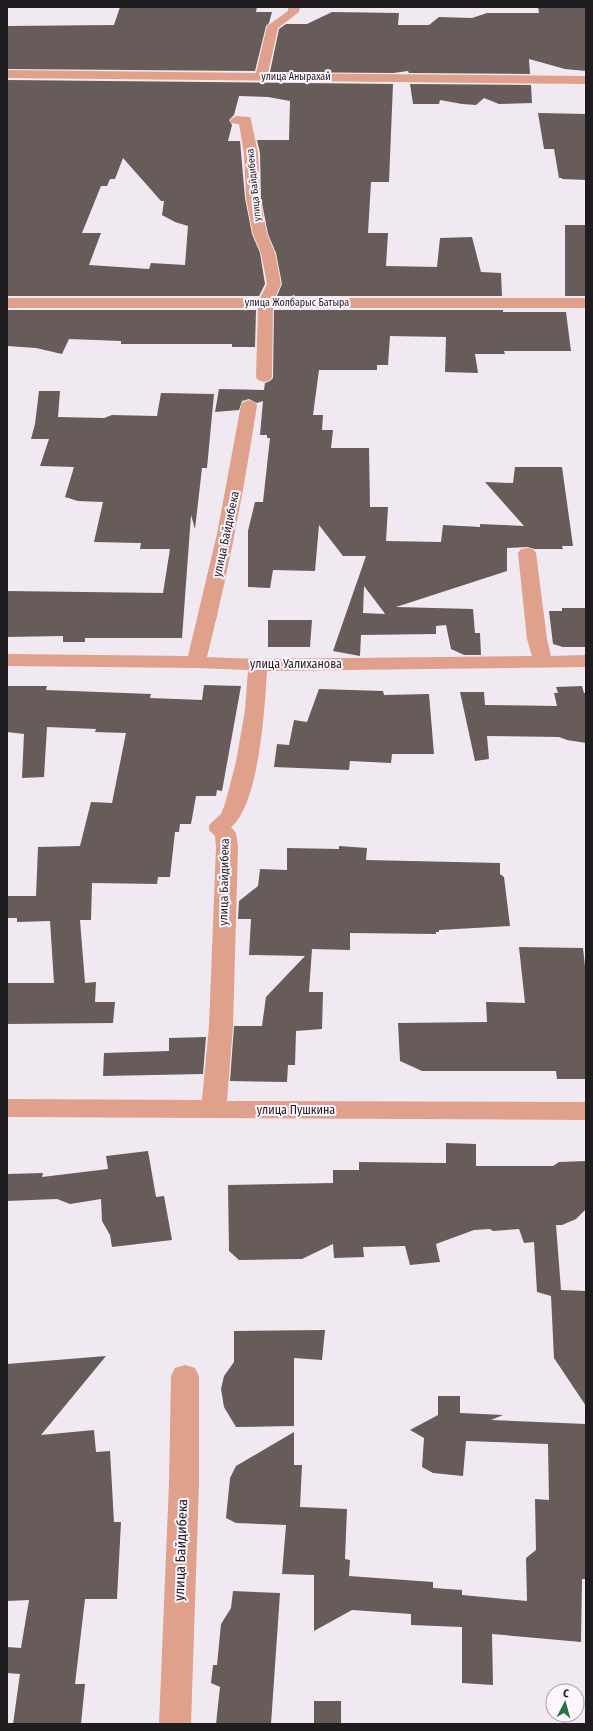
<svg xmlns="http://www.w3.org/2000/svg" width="593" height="1731" font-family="'Fira Sans Condensed',sans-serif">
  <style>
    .building { fill: #675c59; fill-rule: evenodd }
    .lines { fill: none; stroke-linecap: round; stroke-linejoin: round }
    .minor { fill: #dfa08c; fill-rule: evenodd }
    .labels { text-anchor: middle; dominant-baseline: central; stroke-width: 4; stroke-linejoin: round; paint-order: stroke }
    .far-street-label { font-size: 10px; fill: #1f1c20; stroke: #fff6ff }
    .street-label { font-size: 12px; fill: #1f1c20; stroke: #fff6ff }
    .near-street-label { font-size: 14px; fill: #1f1c20; stroke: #fff6ff }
  </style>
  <rect width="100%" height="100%" fill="#f1e9f2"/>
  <path class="building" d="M120,7h137l-1,5h16l-3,11 -3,3 -11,45 -248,-2v-43l107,-1z
    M538,7h48v64l-21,-2 -36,-10 1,15 -121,-1 -1,-2 -15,2 -123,-1 9,-43 7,-5h21l25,-12 67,1 -1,12h31l10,-8 33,1 15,-5h52z
    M7,80l386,4 -4,98h-18l-3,51h20l-2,33 51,1 3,-29 32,-1 9,35 20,1 1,23h-225l5,-12 -6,-31 -8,-19 -7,-36 -1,-45 -3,-13h32l1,-39 -22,-4 -29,-1 -5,19 -5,5 3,5 -4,16h12l5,57 7,36 8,19 5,31 -6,12h-252zM123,158l38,43h3l-2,14 13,7 13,4 -3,39 -34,-2 -2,6 -60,-4 12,-32h-19l19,-47h6l3,-7h5z
    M410,84l121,1 1,18 -33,1 -15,-6 -8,7 -14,-1 -22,-4 -1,4h-26z
    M538,113l48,1v66l-24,-1v-1h-3l-5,-29h-10z
    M565,225h21v71h-21z
    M7,310h249l-1,37h-23v-3h-111v-3l-52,-2 -7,15 -26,-6 -29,-2z
    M274,310h229v2h63l5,39h-67l1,3h-30l3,19 -33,-1 1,-35 -56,-1 -2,29h-11v5h-58l-6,45h10l-1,15h11l-2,18h38l1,59h18l-2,34 55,1 2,-17 37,2v-3l44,2 -39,-44 28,1 2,-16h47l11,79h-11l1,3h-28l-8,-2 -20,1v23l-111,36 77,2 2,24h5l1,22h-17l-13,-6 -5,-24 -10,1v8l-75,1 -1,21 -27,-5 33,-95h-23l-24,-31 -4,46 -42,-1 -3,18 -22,-1v-56l7,-29h8l7,-64h-3v-3h-7l3,-34 -6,2 -8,-4 -7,2 -3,9 -24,2 4,-23 45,1 1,-7 5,-2 3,-3zM364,586l19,25 2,3 -22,-1z
    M39,391h21l-2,26 46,1 8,-3 45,1 4,-23 53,1 -7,74h-5l-7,61 -4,-14 -9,123h-97v4h-22v-6l-56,1v-46l156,2 7,-44h-30l1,-6 -47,-1 9,-40 -25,-1 -13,-4 9,-30 -34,-1 9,-27h-18l4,-15z
    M562,608h24v39h-23l-10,-3 -4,-33h13z
    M268,620h44l-2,27h-42z
    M204,685l37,1 -19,105 -5,-1 -1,6h-20l-5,28h-11l-1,8h-4l-5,45h-12l-1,7 -65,-1 -1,37h-11l5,63 11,-1 -1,20h20l-2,21 -106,1v-41h47l-4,-62 -33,1v-4h-10v-22h29l2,-49 42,-1 11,-44 21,1 14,-70 -31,-1 1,-3 -49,-2 -3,50 -22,1 2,-44 -17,-2v-46h40l-1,4 105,4 -1,4 52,2z
    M582,686l2,7h2v50l-19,-3 -8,-3 -72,-1 2,23 -14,2 -15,-69h24l1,13 72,1 -3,-13h4l-2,-6z
    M319,689l64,2 1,4 45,-1 5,60h-42l-1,9 -41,-2 -1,9 -75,-3 3,-23 12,1 5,-25 13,2z
    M339,846l28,2 -1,12 134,3v11l4,3 6,49 -71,4v2h-3v2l-86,-1v17l-38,-1 -3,43h14l-1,37 -26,2 -1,34h-7l-1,17 -57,-1 4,-55h28l4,-29 39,-41 -56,-1 2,-36h-13l1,-18 19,-15 2,-17 27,1v-22l52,1z
    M519,947l64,1 3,27v104h-29l-1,-8h-134l-22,-10 -2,-38 89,-1 -1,-20 39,1z
    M206,1037l-3,37 -100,2 1,-23 65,-2v-13z
    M446,1143l30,1v22h77l6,-4 27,-1v48l-10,10 -14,6h-6l5,65 25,1v115l-32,-48 -3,-62 -14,-4 -3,-50 -10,1 -5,-14 -26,2 -3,-2 -16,1 -38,14 4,18 -30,3 -5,-19 -42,1 1,10 -30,1 -1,-14 -31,15 -63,1 -10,-9 -1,-66 105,-2v-13h26v-8l87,1z
    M148,1151l8,46 8,-1 8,44 -60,7 -2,-12 -8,-14 -1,-22 -31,5 -13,-5 -50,2v-27l36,-1 -1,4 66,-8 -2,-13z
    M325,1330l-3,30 -28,-2v68l-58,1 -12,-20 -3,-18 3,-13 10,-14v-31z
    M106,1356l-65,79 53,-5 2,22 14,-1 4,71h7l-4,77h-32l-10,85h10l-4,40h-68l7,-50 -13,-1v-26l14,1 8,-48 -22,1v-237z
    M438,1396h22v17l43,2 -12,5 95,4v155h-4l-1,63 -89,-8 1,51 -31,-2v-56l-51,-2v-11l-59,-4 -38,21v-56l-32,-1 4,-49 -50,-2 -10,-5 4,-40 6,-12 58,-34v33h8l-2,42 47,2 -2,50 5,1 -1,16 84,6v6l29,2v5l65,6 -1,-43 10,-8 -1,-51 14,1 -1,-56 -82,-3 -3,35 -30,-3 -11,-6 2,-29 -14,-8 28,-15z
    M233,1591l47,2 -9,131h-55l4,-37 -9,-4 2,-18h4l4,-41 10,-16z
    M314,1701h27v23h-27z"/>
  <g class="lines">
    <path class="minor" d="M288,7h12l-1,5 -21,16 -10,45 318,3v8l-579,-6v-8l249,3 11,-47 21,-15z
      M236,116l14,1 1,3 7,33 2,45 7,36 8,19 6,31 -6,14h311v10h-313l-1,69 -2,3 -6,2 -6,-2 -2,-3 2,-69h-251v-10h253l7,-14 -6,-31 -8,-19 -7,-36 -2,-45 -5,-29 -8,-1 -1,-3z
      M249,400l6,2 2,3c-13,85 -29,169 -50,252l51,2 274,-3 -5,-17 -9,-86 3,-4 6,-1 6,1 3,4 11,86 4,17 35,-1v12l-319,4c-2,36 -8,134 -36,156l5,6 2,14 -5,179 -6,75 359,1v18l-579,-3v-18l195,1 7,-74 7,-179 -1,-11 -6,-6v-5l12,-11 4,-10 11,-42 9,-52 3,-40 -52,-2 -189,-2v-12l181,2 29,-122 24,-129 2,-3z
      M185,1365l10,3 4,8v107l-8,241h-32l10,-241 2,-107 4,-8z"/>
  </g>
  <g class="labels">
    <g class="far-street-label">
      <text x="296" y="77">улица Анырахай</text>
      <text transform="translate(254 185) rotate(-96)">улица Байдибека</text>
      <text x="297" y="303">улица Жолбарыс Батыра</text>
    </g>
    <g class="street-label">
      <text transform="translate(226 534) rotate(-78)">улица Байдибека</text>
      <text x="296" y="664">улица Уалиханова</text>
      <text transform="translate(224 882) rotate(-89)">улица Байдибека</text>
      <text x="296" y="1110">улица Пушкина</text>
    </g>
    <g class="near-street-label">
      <text transform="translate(181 1550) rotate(-88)">улица Байдибека</text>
    </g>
  </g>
  <rect width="593" height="1731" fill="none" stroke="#1f1c20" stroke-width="16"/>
  <g transform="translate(565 1703) rotate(6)"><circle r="19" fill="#fff6ff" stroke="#a59fa6"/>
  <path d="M0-3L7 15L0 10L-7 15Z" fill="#287342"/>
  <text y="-6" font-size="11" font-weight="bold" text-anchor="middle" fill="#1f1c20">С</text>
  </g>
</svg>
